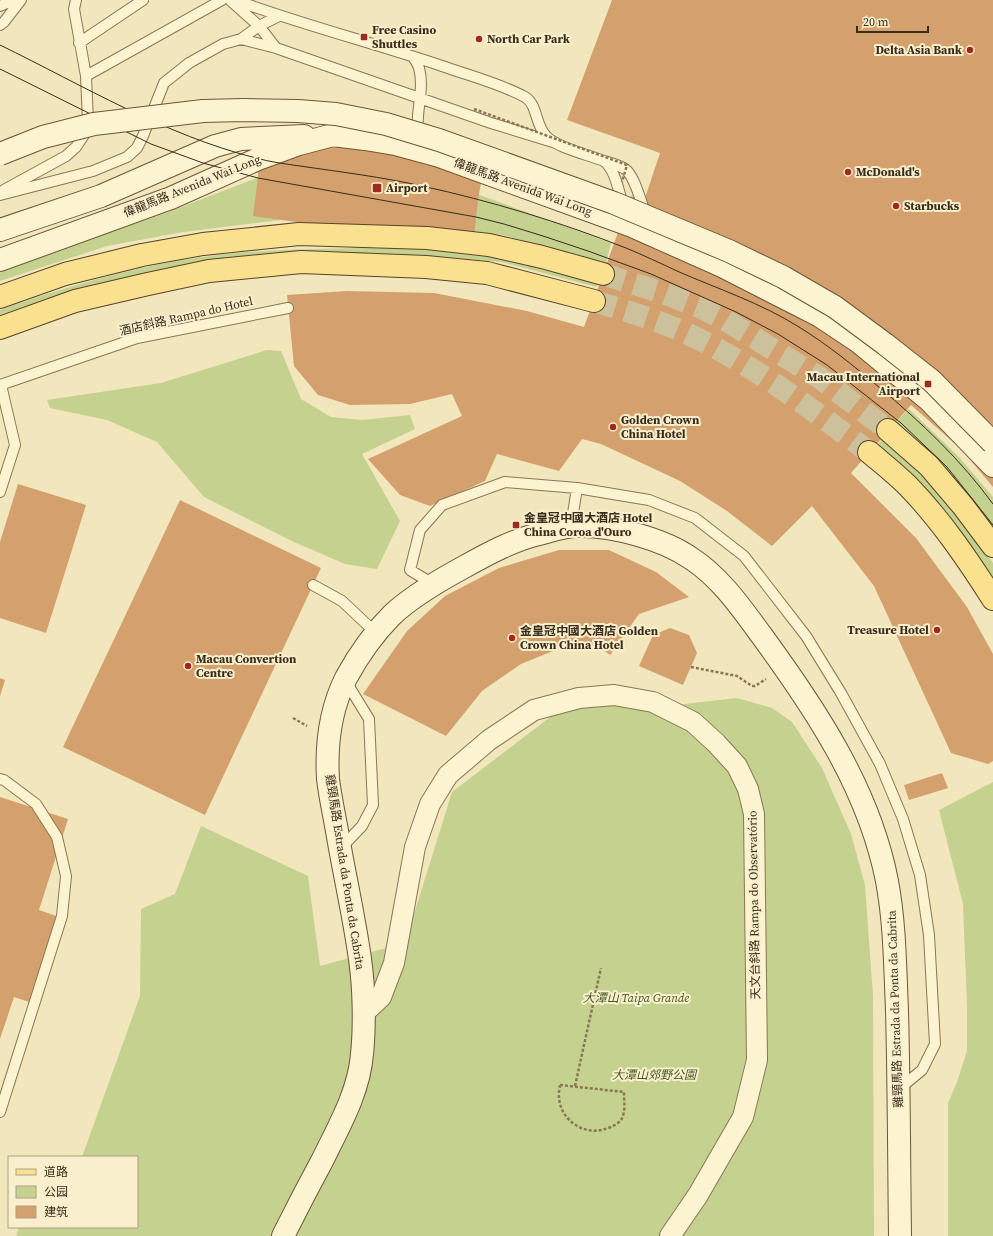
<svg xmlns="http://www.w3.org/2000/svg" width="993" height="1236" font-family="'Source Serif 4','Noto Sans SC',serif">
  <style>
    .green { fill: #c4d18f }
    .building { fill: #d4a16e }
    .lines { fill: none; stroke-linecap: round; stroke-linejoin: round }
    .primary-tunnel { stroke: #cdc19c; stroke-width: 22; stroke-dasharray: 22 11; stroke-linecap: butt }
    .lane-casing { stroke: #8b7654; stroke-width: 12 }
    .street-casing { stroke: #8b7654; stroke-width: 22 }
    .secondary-casing { stroke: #6d5637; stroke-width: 24 }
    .primary-casing { stroke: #584329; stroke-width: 24 }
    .path { stroke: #8b7654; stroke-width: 2.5; stroke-dasharray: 3 2; stroke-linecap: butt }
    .lane { stroke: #fcf3d0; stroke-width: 10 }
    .street { stroke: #fcf3d0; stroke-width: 20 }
    .secondary { stroke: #fcf3d0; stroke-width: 22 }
    .primary { stroke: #fae18f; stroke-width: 22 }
    .tram { stroke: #392c1a; stroke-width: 1 }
    .secondary-bridge-casing { stroke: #6d5637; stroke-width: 24; stroke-linecap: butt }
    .path-bridge { stroke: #8b7654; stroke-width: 2.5; stroke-dasharray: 3 2; stroke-linecap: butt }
    .secondary-bridge { stroke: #fcf3d0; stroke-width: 22 }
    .poi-dot { fill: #a0281e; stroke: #f9efcd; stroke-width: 1.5 }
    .labels { text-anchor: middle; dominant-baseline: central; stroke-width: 4; stroke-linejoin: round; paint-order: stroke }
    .poi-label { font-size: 12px; font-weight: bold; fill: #392c1a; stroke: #f9efcd; text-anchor: start }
    .street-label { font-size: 12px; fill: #392c1a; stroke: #f9efcd }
    .park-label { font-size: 12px; font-style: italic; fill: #45571f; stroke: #f9efcd }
  </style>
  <rect width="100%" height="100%" fill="#f2e6bc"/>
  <path class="green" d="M298,162l135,16 178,65 -5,20 -104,-28 -74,-10 -139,-6 -106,13 -76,14 -107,35v-11l166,-57z
    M367,248l91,2 45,6 96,26 -3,5 -95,-25 -55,-5 -79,-3 -367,63v-7c74,-26 149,-48 227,-56 47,-5 94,-5 140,-6z
    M267,350l14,1 20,48 30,18 31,3 48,-5 5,14 -53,25 38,67 -23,48 -32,-5 -51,-22 -90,-45 -47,-55 -50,-22 -57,-12 -3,-8 114,-17z
    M909,409l50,48 34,40v33l-65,-79 -32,-29z
    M883,438l36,33 24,25 50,67v15l-46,-66 -32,-35 -37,-33z
    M737,698l35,10 20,14 30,46 29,66 14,51 8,111 1,240h-858l3,-9h118v-70h-55l58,-161 1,-87 34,-15 26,-68 107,50 12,90 85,-23 47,-151 118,-90 88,5z
    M993,782v454h-45v-133l9,-21 10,-31v-45l-4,-102 -24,-94z"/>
  <path class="building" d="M612,0h381v487l-32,-38 -50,-44 -60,68 65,65 51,69 26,47v107l-5,3 -37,-11 -77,-167 -62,-80 -40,40 -45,-35 -47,-30 -79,-37 -19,-5 -23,32 -62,-17 -12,27 -55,25 -30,-11 -32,-36 94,-43 -10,-22 -42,10 -60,1 -32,-10 -24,-29 -7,-71 60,-4 87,2 93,18 57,16 47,-131 13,5 16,-48 -93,-33z
    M266,127l218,39 -6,34 -5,46 -220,-30 5,-38v-19z
    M18,484l68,21 -40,128 -46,-15v-76z
    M180,500l141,68 -116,247 -142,-68z
    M559,550h50l47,22 33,25 -50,17 -29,41 -13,-10 -32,1 -44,18 -39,27 -36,45 -83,-42 44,-63 38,-35 54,-28z
    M670,628l19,7 8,18 -14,32 -44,-19 14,-31z
    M0,678l5,2 -5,16z
    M942,773l6,15 -39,12 -5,-15z
    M0,797l68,22 -29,91 26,9 -27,86 -24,-8 -14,42z"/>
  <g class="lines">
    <path class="primary-tunnel" d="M603,274l60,19 36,14 26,13 95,58 68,52
      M594,301c32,10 64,19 94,33 66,31 123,75 181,118"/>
    <g class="lane-casing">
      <path id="lane" d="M235,0c68,25 139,43 207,66 28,10 57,17 83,31 13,8 10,28 21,39 9,11 43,19 58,25 12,10 14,29 19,44
        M231,1l28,25 17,22
        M0,6l14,-6
        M0,25l4,-3 17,-22
        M241,39l18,-13 20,-10
        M79,43l64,-43
        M413,57c2,3 5,7 6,11 6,21 -4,45 -1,67
        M86,76l136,-76
        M604,161c7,2 15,4 21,8 10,7 16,34 21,46
        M4,190l62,-34 10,-9 8,-12 4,-14 -2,-45 -12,-67 2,-9
        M0,195l93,-24 34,-14 10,-9 6,-12 21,-53 25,-20 34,-19 18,-5 35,9 215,75 65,20
        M0,385l137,-47 151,-30
        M0,492l15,-47 -14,-60
        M571,526l6,-38
        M433,584l-23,-14 10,-40 22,-25 63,-23 72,6 72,12 46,18 49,38 62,80 35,57 39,71 23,55 17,56 9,60 6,109 -13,26 -23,19
        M313,585l29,16 34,32
        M0,779l4,1 32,24 21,33 9,39 -4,40 -62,196
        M341,848l21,-22 11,-21 -4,-86 -24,-39"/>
    </g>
    <g class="street-casing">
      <path id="street" d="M363,1014l18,-17 13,-34 21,-116 15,-43 18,-29 41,-35 45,-30 45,-12 35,-3 39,7 40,20 23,21 21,23 11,23 6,25 3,246 -14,57 -45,78 -28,41"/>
    </g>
    <g class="secondary-casing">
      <path id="secondary" d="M0,230l101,-34 114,-50 26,-7 63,-3
        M0,260l171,-62 87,-39 41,-15 34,-9 32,4 30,5 44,12 193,70 90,40 98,50 39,26 70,58 64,66
        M283,1236c13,-26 26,-51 40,-77 16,-33 36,-67 39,-105 3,-29 2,-67 -2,-95 -6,-43 -16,-86 -23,-128 -3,-17 -7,-35 -9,-52 -2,-34 3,-71 18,-101 12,-22 28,-45 46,-63 20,-19 48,-35 72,-48 25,-14 51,-28 79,-34 11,-3 23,-7 34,-7 35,-1 87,13 115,33 29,19 50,50 70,77 54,74 107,153 125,245 8,43 8,86 10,129 2,76 2,151 3,226"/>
    </g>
    <g class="primary-casing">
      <path id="primary" d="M0,297l65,-23 77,-19 61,-11 96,-10 128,4 62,7 53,12 61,17
        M0,328l75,-27 73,-17 61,-13 92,-9 125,5 61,6 107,28
        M888,430l41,36 34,40 30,40
        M869,452c13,11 27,22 39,34 33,34 60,74 85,113"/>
    </g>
    <path class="path" d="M691,667l46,9 15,10h3l11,-7
      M293,718l14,8
      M560,1085l64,7c0,9 2,20 -3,28 -3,4 -11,8 -16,9 -21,7 -45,-9 -46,-32 -1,-4 1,-9 1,-12z
      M575,1086l26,-118"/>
    <use href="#lane" class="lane"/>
    <use href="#street" class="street"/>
    <use href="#secondary" class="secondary"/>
    <use href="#primary" class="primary"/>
    <path class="tram" d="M0,45c84,41 165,90 256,113 14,4 30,6 44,8 41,6 82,11 122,20 69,15 138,36 204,62 17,7 34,15 51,23 41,18 84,32 122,56 29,18 55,39 81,61 42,35 81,72 113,116
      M0,69l151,75 52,19 55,15 218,39 28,7 39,12 45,15 63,23 85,38 42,22 49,31 74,58 46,44 46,58"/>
    <g class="secondary-bridge-casing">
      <path id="secondary-bridge" d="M0,154l43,-17 51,-13 109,-13 40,-1 55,1 38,3 50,10 53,16 175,63 115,48 54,26 52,30 50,37 47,37 61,62"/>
    </g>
    <path class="path-bridge" d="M474,109l153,56 -5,17"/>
    <use href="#secondary-bridge" class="secondary-bridge"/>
  </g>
  <g class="poi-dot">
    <rect x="360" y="33" width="8" height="8" rx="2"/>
    <circle cx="479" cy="39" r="4"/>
    <circle cx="970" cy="50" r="4"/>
    <circle cx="848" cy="172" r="4"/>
    <rect x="372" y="183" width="10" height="10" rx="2"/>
    <circle cx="896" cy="206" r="4"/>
    <rect x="924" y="380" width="8" height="8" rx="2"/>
    <circle cx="613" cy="427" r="4"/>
    <rect x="512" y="521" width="8" height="8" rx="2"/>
    <circle cx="937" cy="630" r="4"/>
    <circle cx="512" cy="638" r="4"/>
    <circle cx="188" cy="666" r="4"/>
  </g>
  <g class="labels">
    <g class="poi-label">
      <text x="372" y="30">Free Casino<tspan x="372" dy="14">Shuttles</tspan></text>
      <text x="487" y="39">North Car Park</text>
      <text x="962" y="50" text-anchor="end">Delta Asia Bank</text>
      <text x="856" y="172">McDonald's</text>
      <text x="386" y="188">Airport</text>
      <text x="904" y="206">Starbucks</text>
      <text x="920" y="377" text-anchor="end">Macau International<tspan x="920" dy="14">Airport</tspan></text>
      <text x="621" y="420">Golden Crown<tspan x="621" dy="14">China Hotel</tspan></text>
      <text x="524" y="518">金皇冠中國大酒店 Hotel<tspan x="524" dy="14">China Coroa d'Ouro</tspan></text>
      <text x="929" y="630" text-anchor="end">Treasure Hotel</text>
      <text x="520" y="631">金皇冠中國大酒店 Golden<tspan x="520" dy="14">Crown China Hotel</tspan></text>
      <text x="196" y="659">Macau Convertion<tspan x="196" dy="14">Centre</tspan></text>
    </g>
    <g class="street-label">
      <text transform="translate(192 186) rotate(-22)">偉龍馬路 Avenida Wai Long</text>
      <text transform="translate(523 187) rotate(20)">偉龍馬路 Avenida Wai Long</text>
      <text transform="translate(186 316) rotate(-13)">酒店斜路 Rampa do Hotel</text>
      <text transform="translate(345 872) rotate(81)">雞頸馬路 Estrada da Ponta da Cabrita</text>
      <text transform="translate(754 905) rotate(-91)">天文台斜路 Rampa do Observatório</text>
      <text transform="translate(895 1009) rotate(-92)">雞頸馬路 Estrada da Ponta da Cabrita</text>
    </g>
    <g class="park-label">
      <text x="636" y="998">大潭山 Taipa Grande</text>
      <text x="654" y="1075">大潭山郊野公園</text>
    </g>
  </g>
  <rect x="8" y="1156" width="130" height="72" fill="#f9efcd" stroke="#aca185"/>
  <rect x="16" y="1169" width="20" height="6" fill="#fae18f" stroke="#aca185"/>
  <text x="44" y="1176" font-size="12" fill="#392c1a">道路</text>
  <rect x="16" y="1186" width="20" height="12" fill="#c4d18f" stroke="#aca185"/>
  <text x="44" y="1196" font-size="12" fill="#392c1a">公园</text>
  <rect x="16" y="1206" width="20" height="12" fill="#d4a16e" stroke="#aca185"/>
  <text x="44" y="1216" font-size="12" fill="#392c1a">建筑</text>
  <path d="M857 26v6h71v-6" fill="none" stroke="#392c1a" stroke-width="2"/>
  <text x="863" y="26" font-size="12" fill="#392c1a" stroke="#f9efcd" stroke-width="3" paint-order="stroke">20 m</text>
</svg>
